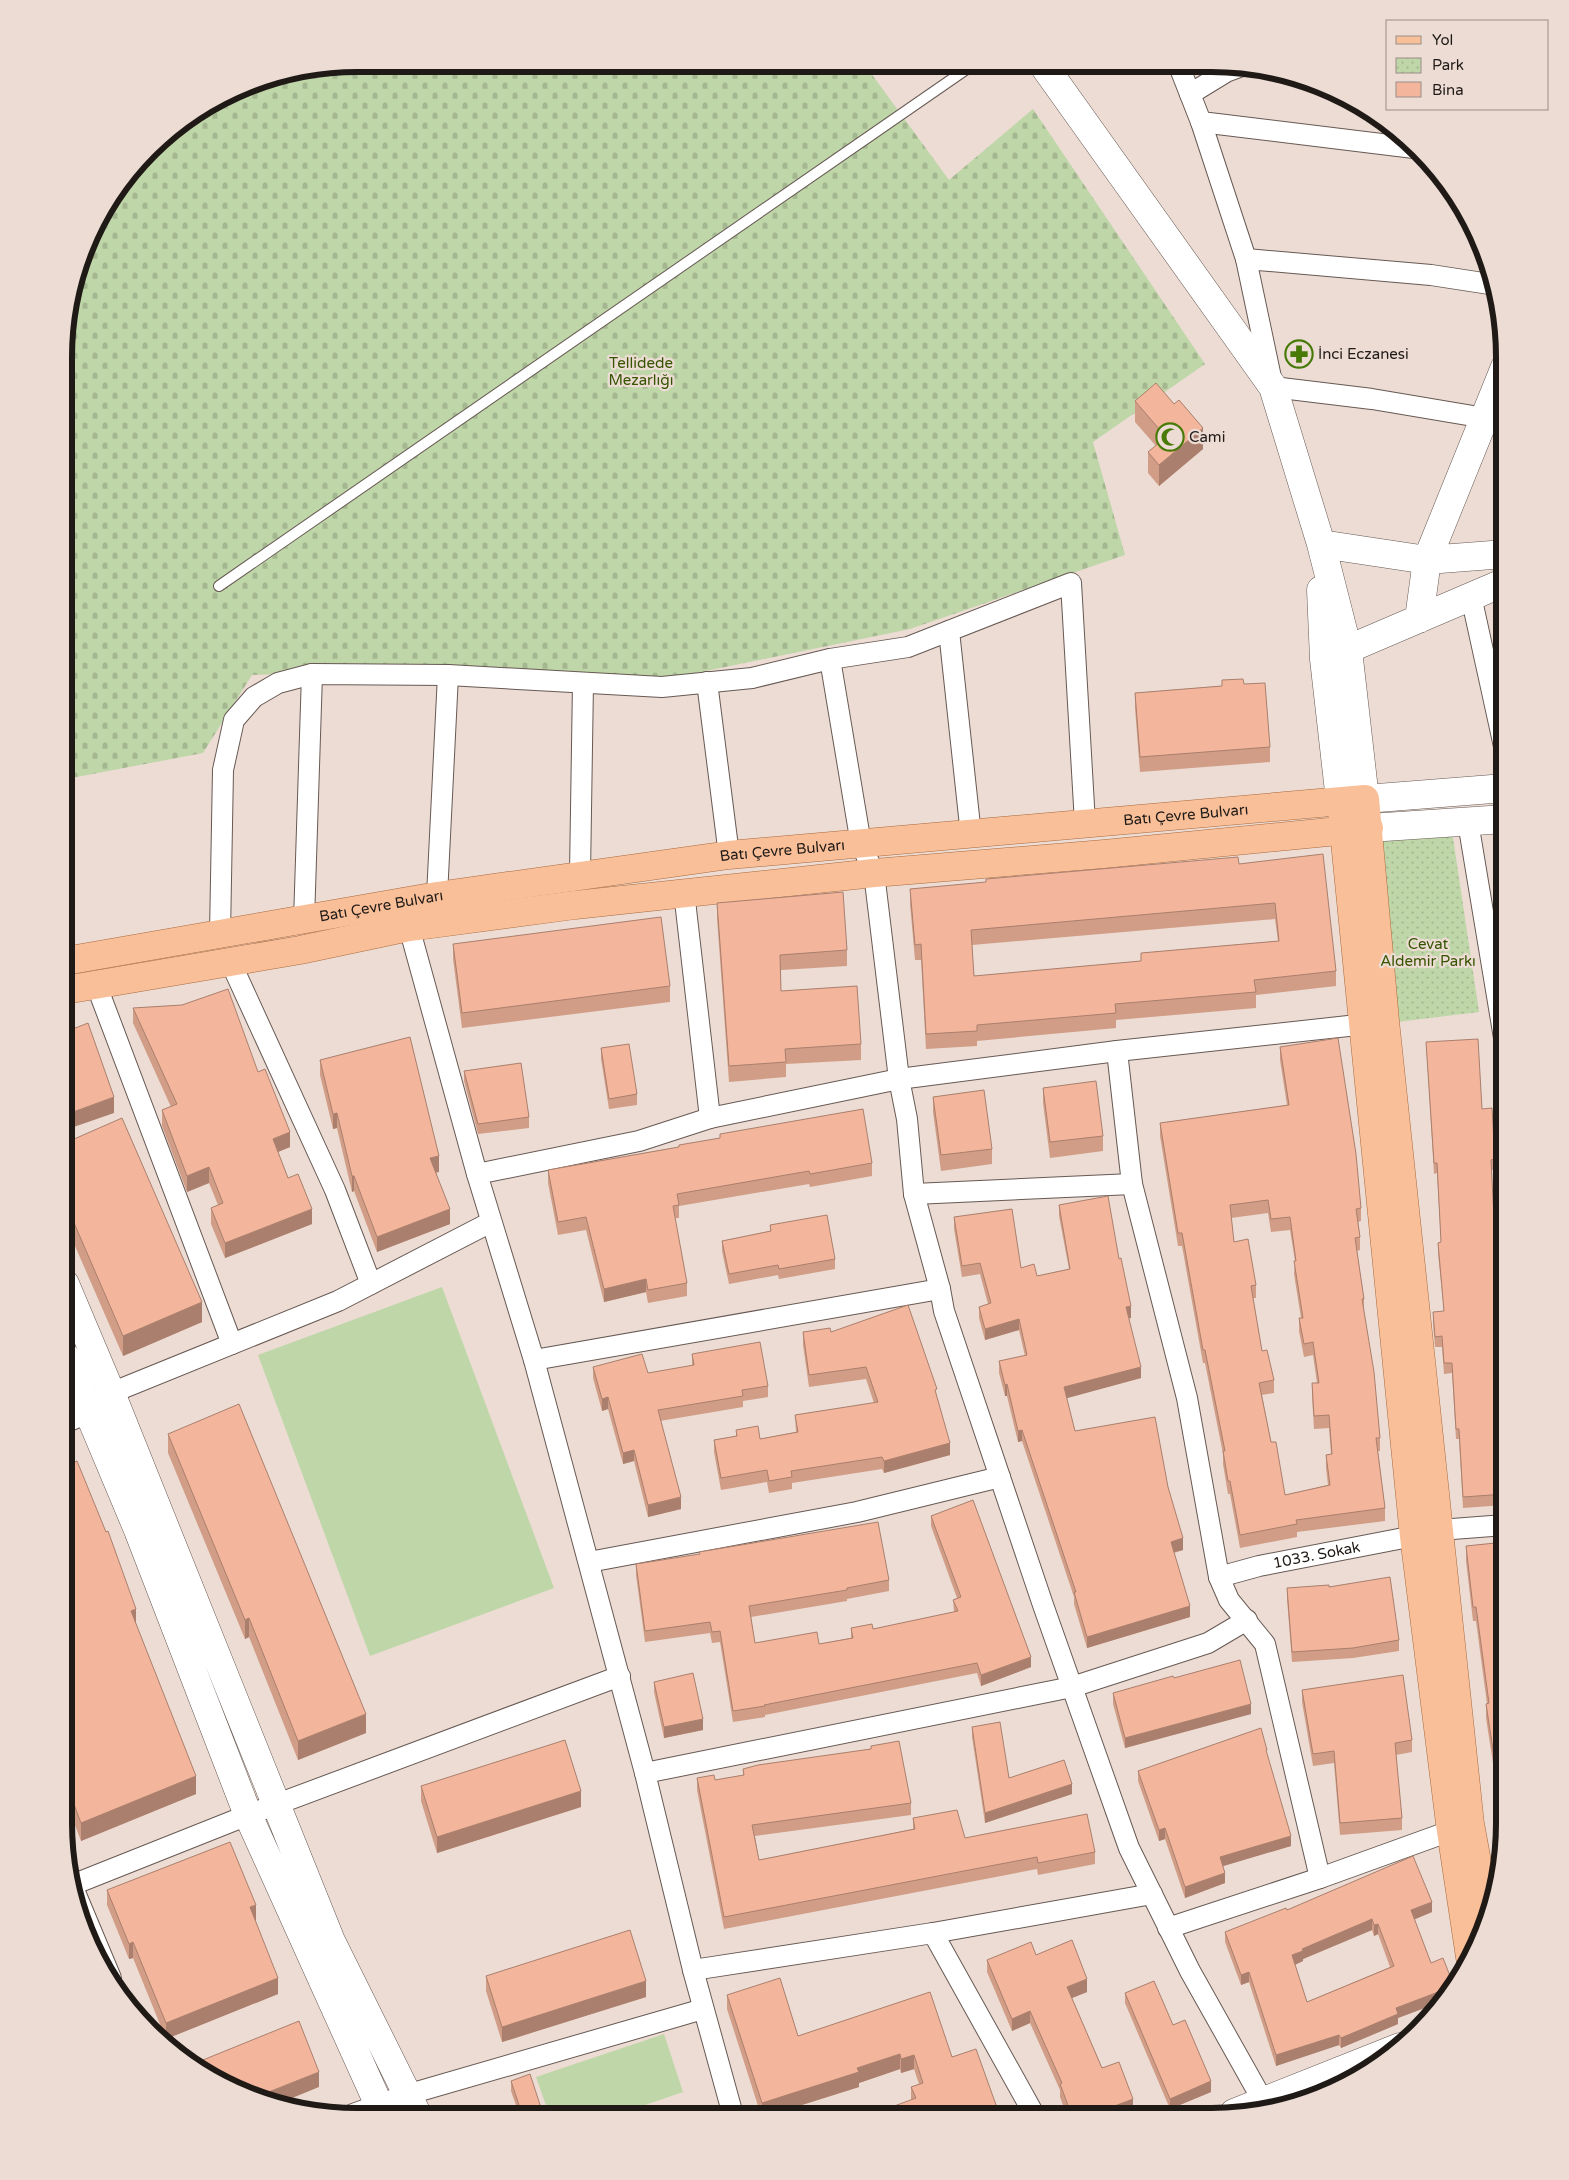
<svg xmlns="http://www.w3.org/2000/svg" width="1569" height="2180" font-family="'Varela Round',sans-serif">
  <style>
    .cemetery { fill: url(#cemetery-stones) }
    .park { fill: url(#park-dots) }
    .pitch { fill: #bfd6a8 }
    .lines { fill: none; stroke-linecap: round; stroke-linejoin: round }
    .lane-casing { stroke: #675953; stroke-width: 12 }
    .street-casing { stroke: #675953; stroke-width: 22 }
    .secondary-casing { stroke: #675953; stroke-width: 29 }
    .primary-casing { stroke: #aa6a3f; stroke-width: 29 }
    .lane { stroke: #fff; stroke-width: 10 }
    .street { stroke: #fff; stroke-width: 20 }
    .secondary { stroke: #fff; stroke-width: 28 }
    .primary { stroke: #f8bf98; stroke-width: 28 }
    .wall { fill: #d19d86; fill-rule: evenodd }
    .shaded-wall { fill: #aa7f6d }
    .building { fill: #f3b69c; stroke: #aa7f6d; fill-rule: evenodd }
    .labels { text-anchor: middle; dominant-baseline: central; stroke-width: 4.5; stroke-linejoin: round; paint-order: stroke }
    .poi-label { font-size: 15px; fill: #201a17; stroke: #ecdcd4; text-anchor: start }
    .park-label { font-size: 15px; fill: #365400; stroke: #ecdcd4 }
    .street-label { font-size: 15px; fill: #201a17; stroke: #ecdcd4 }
    .rim { fill: none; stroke: #201a17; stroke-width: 6 }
  </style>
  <defs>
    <pattern id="cemetery-stones" width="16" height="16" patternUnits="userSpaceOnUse" patternTransform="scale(1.25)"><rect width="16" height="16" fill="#bfd6a8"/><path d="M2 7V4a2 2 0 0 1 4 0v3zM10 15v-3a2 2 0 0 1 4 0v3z" fill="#a4b790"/></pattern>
    <pattern id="park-dots" width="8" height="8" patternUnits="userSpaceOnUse" patternTransform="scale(1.25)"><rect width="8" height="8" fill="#bfd6a8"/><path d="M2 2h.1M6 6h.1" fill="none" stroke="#a4b790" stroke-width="1.8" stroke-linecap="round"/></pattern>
  </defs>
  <rect width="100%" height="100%" fill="#ecdcd4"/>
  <path class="cemetery" d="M357,64l508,1 84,115 84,-71 172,255 -112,78 32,113 -215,74 -243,50 -274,-10 -141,6 -49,78 -137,26v-460l37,-108 61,-75 99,-57z"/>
  <path class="park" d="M1452,831l27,181 -82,10 -27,-180z"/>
  <path class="pitch" d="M442,1287l112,301 -184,68 -112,-301z
    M664,2034l19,58 -67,23 -67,-1 -13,-37z"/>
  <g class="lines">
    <g class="lane-casing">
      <path id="lane" d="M219,586l752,-520"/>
    </g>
    <g class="street-casing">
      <g id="street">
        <path d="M1179,66l22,56 213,26"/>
        <path d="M1190,94l36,-22 16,-6"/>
        <path d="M1201,122l45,137"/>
        <path d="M1485,418l-113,-19 -99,-12 -27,-128 185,16 65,10"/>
        <path d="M1471,596l34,155"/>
        <path d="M949,631l22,204"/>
        <path d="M830,659l31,185 13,29 25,206 8,40 7,75 26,95 4,22 99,294 86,243 61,123 73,130"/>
        <path d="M448,675l-11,221 -28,31 68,247 162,-33 71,-23 189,-39 218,-28 259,-28"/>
        <path d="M707,682l22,173"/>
        <path d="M1468,822l37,222"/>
        <path d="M580,874l3,-191"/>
        <path d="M684,892l26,226"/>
        <path d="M304,921l8,-247"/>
        <path d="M220,934l3,-164 11,-50 20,-23 24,-14 34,-9 136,1 214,12 90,-9 78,-19 78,-12 163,-64 14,240"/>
        <path d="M230,961l105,229 36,94"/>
        <path d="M96,984l136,360"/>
        <path d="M1117,1051l15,133 55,214 32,179 10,23 36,44 55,234"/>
        <path d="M477,1174l57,186 111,413 48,197 40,145"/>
        <path d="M914,1194l218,-10"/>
        <path d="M534,1360l406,-71"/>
        <path d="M64,1423l24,-10 23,-20 227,-92 153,-79"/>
        <path d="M1439,1530l66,-5"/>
        <path d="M589,1562l268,-50 143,-35"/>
        <path id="s1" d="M1219,1577l40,-11 155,-30"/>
        <path d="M645,1773l427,-86 136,-44 39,-23"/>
        <path d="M72,1885l176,-70 372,-139"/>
        <path d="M72,1885l39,93"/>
        <path d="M1168,1928l152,-50 144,-52"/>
        <path d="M933,1933l219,-39"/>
        <path d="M693,1970l240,-37 102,183"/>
        <path d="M353,2114l53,-19 297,-86"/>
      </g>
    </g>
    <g class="secondary-casing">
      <path id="secondary" d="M1044,66l229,321 48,157 27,106 17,149 140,-11
        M1321,544l106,16 78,-6
        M1321,590l3,69 16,141
        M1419,619l8,-59 78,-193
        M1332,656l173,-74
        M1369,828l136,-9
        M65,1284l46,109 220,548 86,173
        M65,1356l73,174 110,285 135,299
        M1234,2113l166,-66"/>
    </g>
    <g class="primary-casing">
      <g id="primary">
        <path d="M1342,811l72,725 37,295 19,126"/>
        <path id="s2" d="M65,961l372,-65 292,-41 636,-56 20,222 85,803 18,97"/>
        <path d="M65,990l235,-40 109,-23 166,-22 299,-32 230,-19 265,-26"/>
      </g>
    </g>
    <use href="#lane" class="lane"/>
    <use href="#street" class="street"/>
    <use href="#secondary" class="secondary"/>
    <use href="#primary" class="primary"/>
  </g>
  <path class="wall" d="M1135,401l68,48 -44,37 -11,-13v-21l8,-6 -21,-24z
    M1244,684l26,63v15l-130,10 -5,-64v-15z
    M1239,864l97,107v15l-80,9v13l-140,12v8l-139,13v5l-51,3 -5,-89h-6l-5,-56v-15zM1275,919l3,22 -137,12v8l-167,15 -2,-31z
    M717,903l130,47v16l-66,4v21l80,53v16l-75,4v13l-57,5 -12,-164z
    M453,944l217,42v16l-208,26 -9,-69z
    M133,1008l125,64 32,75 -12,5 10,26 24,46 -87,34 -14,-34v-16l7,-3 -9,-22 -22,9 -25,-66v-16l9,-3 -38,-84z
    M1426,1042l56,67 13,50v11h-4l4,68 10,72v195l-42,3 -4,-69h-3l-4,-66 -8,1 -2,-27h-7l-2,-24v-11h11l-6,-59v-10l3,-1 -4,-69 -3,1z
    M1280,1047l81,161v13l-3,1 2,15v13l-3,1 7,48v13l16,126v13h-2l7,57v13l-88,11v5l-57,11 -10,-54h-2l-5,-30v-10l-18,-91h-2l-21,-117h-4l-18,-110v-13l127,-18 -7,-45zM1268,1213l3,19 19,-2 5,31 -1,13 7,44h-2v13l5,26 9,-2 4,28h-5v13l2,33 15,-1 2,26 -5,1v13l2,17 -43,10 -14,-53 -9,-47 12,-2v-13l-12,-29 -9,-53h3v-13l-22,-43 -3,-24z
    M601,1048l36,46v11l-28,4 -8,-50z
    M320,1060l119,112h-3l14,52 -73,28 -23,-61 -2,1 -15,-64 -4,1 -13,-54z
    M464,1071l65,46v11l-51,6 -14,-53z
    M1043,1088l60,48v15l-53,7 -7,-55z
    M933,1097l59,52v15l-51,7 -8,-59z
    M720,1134l152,29v13l-62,11 -1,-3 -130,22v12h-4l12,65v13l-39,7 -2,-11 -42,10 -18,-72 -28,5 -10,-52v-13l131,-23 41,-9z
    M65,1143l137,179 -79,34 -58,-133z
    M1059,1205l60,54 12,59h-2l12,60 -75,20 9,33 93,56 15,63 -9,3 16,64 -103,31 -13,-44v-7l-52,-156 -4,1 -11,-46h-2l-6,-23v-12l26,-5 -6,-26 -34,10 -6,-22v-11l9,-3 -8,-30 -18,3 -8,-48v-12l67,51 16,8 32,-7 -10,-53z
    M770,1225l65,34v10l-56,10 -1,-4 -49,9 -7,-33v-10l48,-10z
    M803,1332h28l106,66 13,57 -66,18 -2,-4 -90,14v6l-23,4 -2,-11 -46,8 -7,-38v-12l22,-4v-6l24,9 36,-7 -1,-17 79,-12 -8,-24 -57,8 -6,-42z
    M692,1354l76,32v11l-25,4v6l-83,14 21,88 -33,8 -14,-56 -11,3 -15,-55 -6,2 -9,-33v-11l55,6 44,-7z
    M168,1434l198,299 -68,27 -49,-123 -4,2 -77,-186z
    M64,1466l72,158 60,170 -115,47 -17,-45z
    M931,1516l100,151 -50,19 -4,-13 -212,42v2l-32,5 -13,-80 -8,1 -2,-10 -65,9 -9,-67v-11l253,16v11l-42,8v2l-96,16 4,26 64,1 32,-6v-10l22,1 81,-17 -1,-12 4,-2 -26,-72z
    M1505,1542v299l-19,-123v-14h1l-11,-83h-3l-7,-60v-15z
    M1329,1587l70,53v11l-46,7 -61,4 -5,-63v-11z
    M1174,1678l77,36 -126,34 -12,-44v-11z
    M654,1682l49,48 -39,8 -10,-46z
    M1302,1690l110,50v12l-16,3 6,63v12l-62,5 -6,-72 -21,3 -11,-64z
    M972,1727l37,51 63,16 -87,29 -13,-86z
    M871,1746l40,57v12l-156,21 4,24 154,-31v-11l52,20 130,14v12l-57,11 -1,-6 -313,60 -27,-139v-12l18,2 28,-5v-6l128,-20z
    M1267,1755l24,91 -68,20 2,17 -40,15 -20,-59 -6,2 -21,-60v-10z
    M421,1786l160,21 -144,46 -16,-52z
    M107,1890l149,30h-1l23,74 -112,45 -33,-81 -4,1 -22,-54z
    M1287,1910l145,2 -18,7 17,44 23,25 -11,13 -45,17v6l-57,24 -2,-3 -63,21 -27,-84 -8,3 -16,-43v-10zM1372,1930l2,6 4,-2 12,33 -83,35 -12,-37 8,-4v-2z
    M1036,1955l51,37 -15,6 30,70 31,43 -13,5h-53l-7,-19v-7l-30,-67 -18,8 -25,-59v-12z
    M486,1976l160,21 -144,45 -16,-51z
    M1125,1993l48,32 38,67 -41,17 -45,-106z
    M727,1995l71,41 154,21 48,59 -89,-16v-13l8,-3 -5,-15 -13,4 -1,-4 -41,14v4l-89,28h-9l-34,-106z
    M511,2081l32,33h-24l-8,-23z"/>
  <path class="shaded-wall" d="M1203,428v21l-44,37v-21z
    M114,1097v16l-49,17v-15z
    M337,1113v15l-4,1v-15z
    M290,1132v15l-17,7v-15z
    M439,1156v16l-9,2v-16z
    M209,1167v16l-22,9v-16z
    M352,1176h2v15l-2,1z
    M312,1209v15l-87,34v-15z
    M450,1209v15l-73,28v-15z
    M646,1279v13l-42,10v-13z
    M202,1302v20l-79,34v-20z
    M1131,1306v12l-5,1v-12z
    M1019,1319v11l-34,10v-11z
    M1141,1367v11l-77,21v-12z
    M1007,1384v12h-2v-11z
    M608,1397v12l-6,2v-12z
    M1022,1430v11l-4,1v-11z
    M950,1443v12l-66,18v-12z
    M634,1450v11l-11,3v-11z
    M681,1497v12l-33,8v-12z
    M1183,1538v12l-12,3v-11z
    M1190,1606v11l-103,31v-11z
    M136,1609v18l-5,-16z
    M249,1618v19l-4,2v-19z
    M1031,1657v10l-50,19v-11z
    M1251,1704v10l-126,34v-10z
    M366,1714v19l-68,27v-19z
    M703,1719v11l-39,8v-11z
    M196,1776v18l-115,47v-18z
    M1072,1784v10l-87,29v-10z
    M581,1791v16l-144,46v-16z
    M1165,1828v11l-6,2v-11z
    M1291,1836v10l-71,21v-10z
    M1225,1873v10l-40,15v-11z
    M1432,1902v10l-21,9v-11z
    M256,1905v15l-6,3v-16z
    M1372,1919v11l-69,29v2l-11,5v-11l10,-6z
    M1378,1924v10l-4,2v-11z
    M133,1942v16l-4,1v-15z
    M1249,1972v10l-8,3v-10z
    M278,1978v16l-112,45v-16z
    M1087,1979v13l-20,8v-13z
    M646,1981v16l-144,45v-15z
    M1454,1986v2l-11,13 -45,17v6l-57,24v-10l55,-30z
    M1030,2011v12l-18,8v-12z
    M1339,2035v10l-63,21v-11z
    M900,2054v15l-41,14v4l-89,28h-8v-12l95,-35z
    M914,2055v14l-13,4v-14z
    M319,2072v15l-39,16 -24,-6z
    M1211,2081v11l-41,17v-10z
    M1133,2099v12l-13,5h-32z"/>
  <path class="building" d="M1156,383l18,21 5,-4 24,28 -44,37 -11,-13 18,-15 -31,-36z
    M1243,679l1,5 21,-1 5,64 -130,10 -5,-64 87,-7v-6z
    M1323,854l13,117 -82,9 2,12 -141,12 1,9 -139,12v6l-51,3 -5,-90 -6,1 -5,-56 76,-7v-3l252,-22 1,7zM1275,903l4,38 -138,12v8l-167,15 -3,-46z
    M843,892l4,58 -67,5 1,36 76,-5 4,58 -76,5 1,13 -57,4 -12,-163z
    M661,917l9,69 -208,27 -9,-69z
    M228,989l30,83 7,-3 25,63 -17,7 15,39 10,-4 14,35 -87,34 -14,-35 12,-5 -14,-36 -22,9 -25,-66 15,-6 -44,-96 49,-3z
    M88,1023l26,74 -49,18v-83z
    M410,1037l29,119 -9,2 20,51 -73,28 -23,-61h-2l-15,-63 -4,1 -13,-54z
    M1338,1038l18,116 5,54 -5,1 4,28 -5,1 9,61h-2l12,73 6,66h-4l9,70 -89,12 1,4 -57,11 -10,-54h-2l-5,-30h2l-20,-101h-2l-21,-117h-4l-18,-110 129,-18 -9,-58zM1268,1200l3,19 19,-2 6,44h-2l9,57h-4l5,26 9,-2 6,41h-7l2,33 15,-1 3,39 -6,1 4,30 -45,10 -9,-53h-5l-12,-59 15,-3 -7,-30 -5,1 -11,-65 5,-1 -8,-46 -14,3 -4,-37z
    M1478,1039l4,70 10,-1 3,51 -4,1 4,78 4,-1 6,73v184l-42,3 -4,-68h-3l-4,-66h-8l-2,-27 -7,1 -2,-25 11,-1 -6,-68 3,-1 -4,-79h-3l-8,-121z
    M629,1044l8,50 -28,5 -8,-51z
    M521,1063l8,54 -51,7 -14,-53z
    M1096,1081l7,55 -53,6 -7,-54z
    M984,1090l8,59 -51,6 -8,-58z
    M863,1109l9,54 -62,11 -1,-3 -132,23 2,11 -6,1 14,77 -39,7 -2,-11 -42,10 -18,-72 -28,5 -10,-52 131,-23v-2l41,-7v-4z
    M122,1118l80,184 -79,34 -58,-134v-59z
    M1108,1196l11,63 2,-1 10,48 -5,1 15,60 -77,20 11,44 80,-14 13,70 15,51 -12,4 19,64 -103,31 -13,-45h2l-54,-162 -4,1 -11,-47 -2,1 -6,-24 28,-6 -8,-36 -34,10 -6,-22 12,-4 -11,-40 -18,3 -8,-49 58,-8 9,59 13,-4 3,12 33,-7 -11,-64z
    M827,1215l8,44 -56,10 -1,-4 -49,9 -7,-33 49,-10 -1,-6z
    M908,1305l29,84 -2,1 15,53 -66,18 -2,-4 -91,14 1,6 -23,4 -2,-11 -46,8 -7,-38 23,-4 -1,-6 22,-4 2,13 38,-7 -3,-17 83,-13 -12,-35 -57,8 -6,-43 27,-4 1,4z
    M760,1342l8,44 -26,4 1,6 -85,14 23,87 -33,8 -14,-55 -11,3 -15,-56 -6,2 -9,-32 49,-13 6,19 46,-8 -2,-11z
    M239,1404l127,310 -68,27 -49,-123 -4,2 -77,-186z
    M77,1461l29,71 2,-1 28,78 -5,2 65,165 -115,47 -17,-45v-312z
    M973,1500l58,157 -50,18 -4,-12 -213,42 1,1 -32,5 -13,-80 -8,1 -2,-10 -65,9 -9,-67 64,-10 -1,-2 54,-9 125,-21 11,58 -42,8v2l-98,16 6,37 62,-11 2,12 34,-6 -2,-10 21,-4 1,5 85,-18 -5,-11 8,-3 -30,-81z
    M1505,1542v285l-19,-123 3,-1 -13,-96h-3l-7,-61z
    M1390,1577l9,63 -46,8 -61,4 -5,-64 42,-3v2z
    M1240,1660l11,44 -126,34 -12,-45 60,-17 1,2z
    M693,1673l10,46 -39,8 -10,-45z
    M1403,1675l9,65 -17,3 7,75 -62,5 -6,-72 -21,3 -11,-64z
    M1000,1722l9,56 55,-18 8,24 -87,29 -13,-86z
    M1261,1728l6,22h-1l25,86 -71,21 5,16 -40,14 -20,-59 -6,2 -21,-59z
    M565,1740l16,51 -144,46 -16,-51z
    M899,1741l12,62 -159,22 7,35 156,-31 -2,-11 44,-8 8,28 122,-24 8,38 -57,11 -1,-6 -313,60 -27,-139 17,-3 1,5 29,-5 -1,-6 15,-4 113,-16v-3z
    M230,1842l26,63 -6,2 28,71 -112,45 -33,-81 -4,2 -22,-54z
    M1413,1856l19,46 -21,8 20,53 12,-5 11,28 -58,22 2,6 -57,24 -2,-3 -63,20 -27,-83 -8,3 -16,-43 61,-24 1,2zM1372,1919l2,6 4,-1 16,42 -87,36 -15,-47 11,-4 -1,-2z
    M630,1930l16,51 -144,46 -16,-51z
    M1072,1940l15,39 -20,8 35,81 17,-6 14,37 -45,17h-16l-12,-32 2,-1 -32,-72 -18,8 -25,-59 44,-18 5,13z
    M780,1978l18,58 132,-44 22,65 24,-8 24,67 -130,-1 46,-17 -5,-11 12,-4 -9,-28 -13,4 -1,-5 -43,14 2,4 -97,31 -35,-108z
    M1154,1981l19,44 12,-5 26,61 -41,18 -45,-106z
    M299,2021l20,51 -63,25 -11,-3 -52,-30z
    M530,2074l13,40h-21l-11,-33z"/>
  <defs>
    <g id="pharmacy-ring" transform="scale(1.4375)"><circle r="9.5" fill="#ecdcd4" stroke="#477a07" stroke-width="1.5"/><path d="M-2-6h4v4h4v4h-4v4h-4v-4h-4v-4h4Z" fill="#477a07"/></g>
    <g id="mosque-ring" transform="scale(1.4375)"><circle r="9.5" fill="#ecdcd4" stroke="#477a07" stroke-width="1.5"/><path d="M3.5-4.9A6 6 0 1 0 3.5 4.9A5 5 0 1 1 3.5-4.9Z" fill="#477a07"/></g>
  </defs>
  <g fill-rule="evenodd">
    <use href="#pharmacy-ring" x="1299" y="354"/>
    <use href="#mosque-ring" x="1170" y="437"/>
  </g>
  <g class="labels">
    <g class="poi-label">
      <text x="1318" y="354">İnci Eczanesi</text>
      <text x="1189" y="437">Cami</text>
    </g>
    <g class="park-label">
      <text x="641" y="363">Tellidede<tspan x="641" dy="17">Mezarlığı</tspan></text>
      <text x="1428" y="944">Cevat<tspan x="1428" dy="17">Aldemir Parkı</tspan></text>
    </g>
    <g class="street-label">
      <text stroke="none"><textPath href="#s2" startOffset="1131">Batı Çevre Bulvarı</textPath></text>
      <text stroke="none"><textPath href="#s2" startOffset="726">Batı Çevre Bulvarı</textPath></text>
      <text stroke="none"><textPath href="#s2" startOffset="321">Batı Çevre Bulvarı</textPath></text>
      <text stroke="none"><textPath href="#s1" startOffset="100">1033. Sokak</textPath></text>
    </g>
  </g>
  <path d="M0 0H1569V2180H0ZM357 72H1211A285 285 0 0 1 1496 357V1823A285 285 0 0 1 1211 2108H357A285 285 0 0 1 72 1823V357A285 285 0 0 1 357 72Z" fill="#ecdcd4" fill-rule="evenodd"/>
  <path class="rim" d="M357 72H1211A285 285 0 0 1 1496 357V1823A285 285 0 0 1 1211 2108H357A285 285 0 0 1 72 1823V357A285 285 0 0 1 357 72Z"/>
  <rect x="1386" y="20" width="162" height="90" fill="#ecdcd4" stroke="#9a8e88"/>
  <rect x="1396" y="36" width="25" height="8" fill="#f8bf98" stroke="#9a8e88"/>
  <text x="1432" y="45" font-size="15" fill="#201a17">Yol</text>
  <rect x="1396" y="58" width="25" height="15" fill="url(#park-dots)" stroke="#9a8e88"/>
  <text x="1432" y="70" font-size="15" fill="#201a17">Park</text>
  <rect x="1396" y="82" width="25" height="15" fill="#f3b69c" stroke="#9a8e88"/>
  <text x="1432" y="95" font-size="15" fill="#201a17">Bina</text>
</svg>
